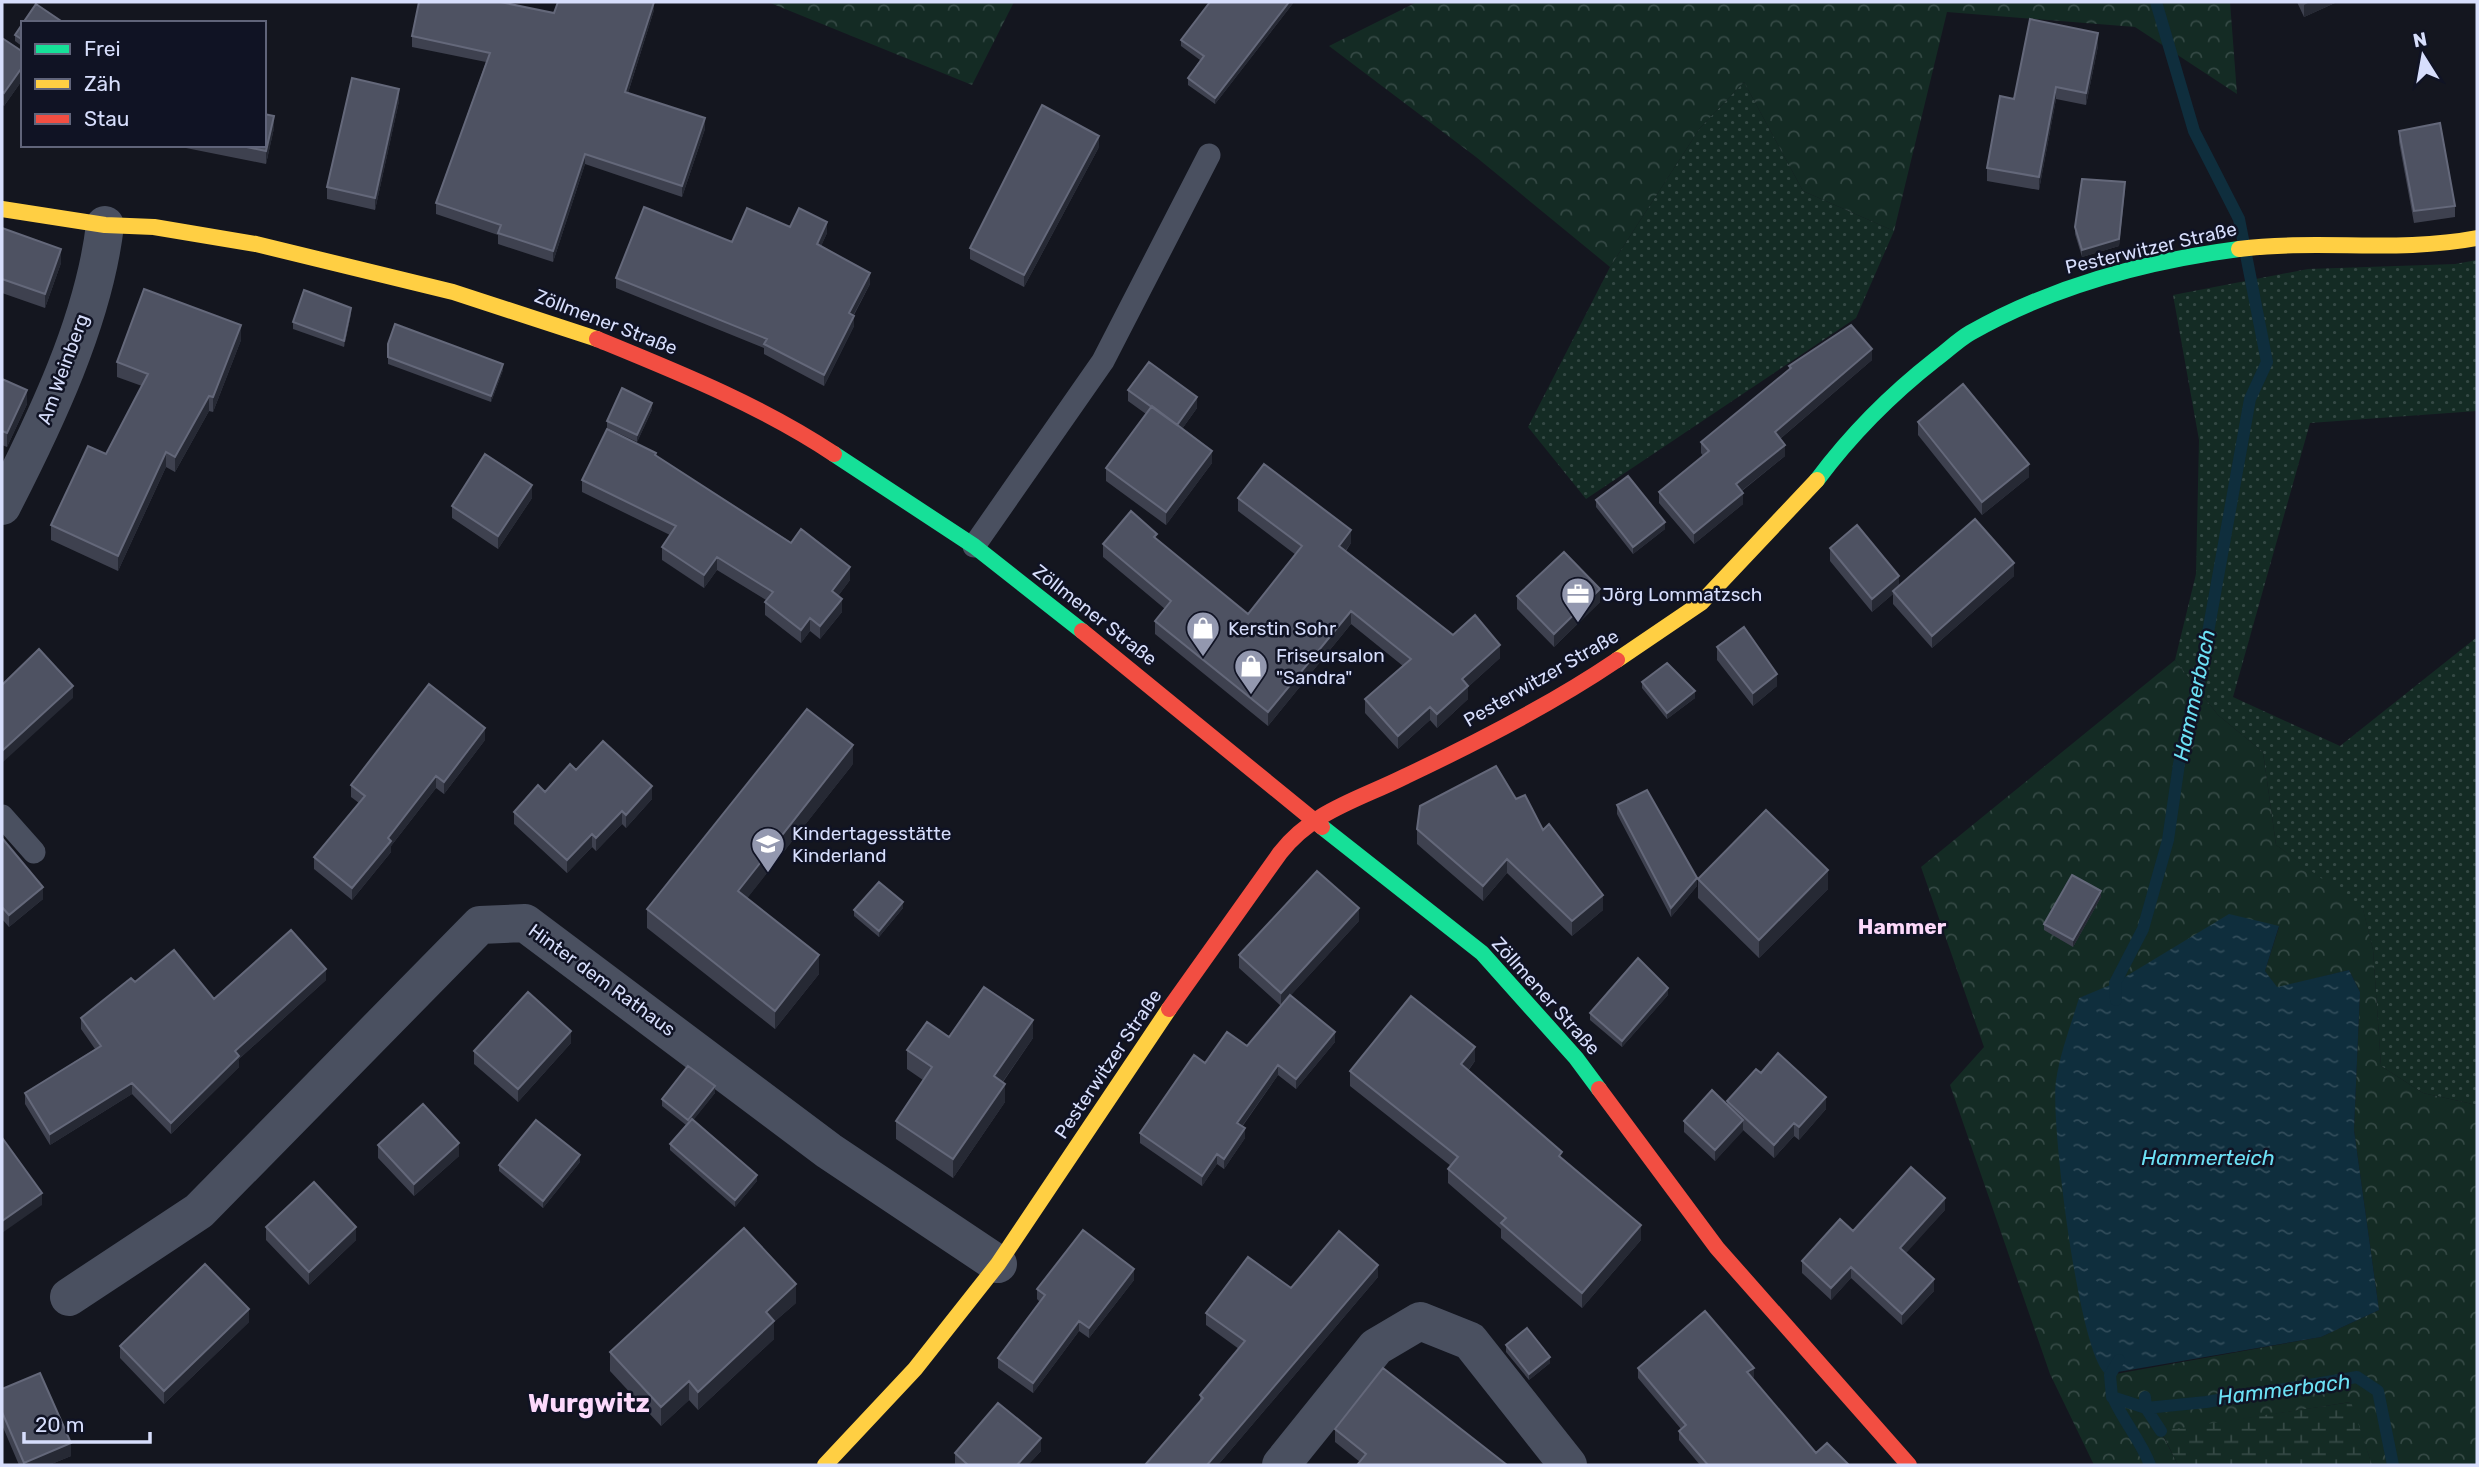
<svg xmlns="http://www.w3.org/2000/svg" width="2479" height="1467" font-family="Rubik,sans-serif">
  <style>
    .grass { fill: url(#grass-dots) }
    .forest { fill: url(#forest-crowns); fill-rule: evenodd }
    .wetland { fill: url(#wetland-marsh) }
    .water { fill: url(#water-ripples) }
    .lines { fill: none; stroke-linecap: round; stroke-linejoin: round }
    .stream { stroke: #0f2e3d; stroke-width: 12 }
    .lane { stroke: #4a5060; stroke-width: 23 }
    .street { stroke: #4a5060; stroke-width: 38 }
    .fast { stroke: #16e098; stroke-width: 16 }
    .slow { stroke: #ffcf43; stroke-width: 16 }
    .jam { stroke: #f24e42; stroke-width: 16 }
    .wall { fill: #3e414f }
    .shaded-wall { fill: #262934 }
    .building { fill: #4e5262; stroke: #64687a; stroke-width: 2 }
    .labels { text-anchor: middle; dominant-baseline: central; stroke-width: 5; stroke-linejoin: round; paint-order: stroke }
    .street-label { font-size: 19px; fill: #d7defc; stroke: #101324 }
    .poi-label { font-size: 19px; fill: #d7defc; stroke: #101324; text-anchor: start }
    .water-label { font-size: 21px; font-style: italic; fill: #6ce1f5; stroke: #101324 }
    .neighbourhood-label { font-size: 21px; font-weight: bold; fill: #fcd9fb; stroke: #101324 }
    .district-label { font-size: 26px; font-weight: bold; fill: #fcd9fb; stroke: #101324 }
  </style>
  <defs>
    <pattern id="grass-dots" width="8" height="8" patternUnits="userSpaceOnUse" patternTransform="scale(1.75)"><rect width="8" height="8" fill="#142b24"/><path d="M2 2h.1M6 6h.1" fill="none" stroke="#354945" stroke-width="1.8" stroke-linecap="round"/></pattern>
    <pattern id="forest-crowns" width="20" height="18" patternUnits="userSpaceOnUse" patternTransform="scale(1.75)"><rect width="20" height="18" fill="#142b24"/><path d="M2 6a3 3 0 1 1 6 0M12 15a3 3 0 1 1 6 0" fill="none" stroke="#354945"/></pattern>
    <pattern id="wetland-marsh" width="20" height="14" patternUnits="userSpaceOnUse" patternTransform="scale(1.75)"><rect width="20" height="14" fill="#142b24"/><path d="M1 5h8M5 5V1M11 12h8M15 12V8" fill="none" stroke="#354945"/></pattern>
    <pattern id="water-ripples" width="26" height="14" patternUnits="userSpaceOnUse" patternTransform="scale(1.75)"><rect width="26" height="14" fill="#0f2e3d"/><path d="M2 4q2-2 4 0t4 0M15 11q2-2 4 0t4 0" fill="none" stroke="#314c5a"/></pattern>
  </defs>
  <rect width="100%" height="100%" fill="#14161f"/>
  <path class="grass" d="M1744,82l59,109 91,40 -38,87 -270,181 -58,-72 82,-160 90,-139z
    M2477,260v151l-167,12 -77,274 107,49 137,-109v468l-54,-12 -42,-27 -8,-116 -10,-40 -87,-65 -13,-93 -45,-37 -43,-55 21,-86 3,-134 -26,-145 135,-26 147,-5z"/>
  <path class="forest" d="M768,2h246l-42,83z
    M1417,2h813l7,92 -102,-67 -188,-15 -53,219 -91,-40 -59,-109 -44,46 -90,139 -134,-110 -147,-111z
    M2175,660l43,55 45,37 13,93 87,64 10,41 8,116 42,27 54,12v360h-105l-22,-63 -189,30 17,33h-84l-44,-91 -100,-289 34,-38 -63,-180zM2279,927l-14,44 12,17 72,-18 11,22 -6,138 25,180 -58,27 -211,38 -31,-377z"/>
  <path class="wetland" d="M2351,1402l21,63h-194l-17,-34z"/>
  <path class="water" d="M2229,914l50,12 -14,45 12,16 72,-17 11,22 -6,138 25,180 -58,27 -215,37c-27,-18 -56,-255 -50,-293 4,-28 15,-56 23,-83l36,-15z"/>
  <g class="lines">
    <path class="stream" d="M2116,1000l-1,-17 28,-54 25,-89 11,-76 21,-87 50,-278 17,-37 -28,-143 -45,-88 -38,-129
      M2119,1360l-9,15 2,22 34,11 60,-6 151,-25 21,14 15,74
      M2112,1395c10,25 29,45 38,70
      M2145,1397l1,11 15,23"/>
    <path class="lane" d="M974,546l129,-185 106,-206
      M2,816l32,36"/>
    <path class="street" d="M2,506c43,-84 92,-186 103,-281
      M69,1297l130,-86 281,-286 45,-2 304,228 169,113
      M1281,1465l95,-118 44,-26 50,20 98,124"/>
    <path class="fast" d="M834,454l140,92 108,85
      M1817,480c35,-47 73,-85 119,-121 11,-8 22,-19 34,-26 81,-46 177,-72 269,-84
      M1322,827l160,126 94,105 23,31"/>
    <path class="slow" d="M2,209l103,16 49,2 102,17 197,48 144,47
      M2239,249c79,-10 160,4 238,-11
      M1617,660l84,-57 116,-123
      M825,1465l90,-96 83,-105 171,-255"/>
    <path class="jam" d="M597,339c83,34 163,66 237,115
      M1082,631l240,196
      M1169,1009l111,-156c34,-43 78,-53 126,-77 72,-34 146,-72 211,-116
      M1599,1089l118,159 192,217"/>
  </g>
  <path class="wall" d="M654,2v8l-26,83 77,36 -23,68 -97,-33 -32,98 -55,-18v-9l-62,-21v-11l50,-141 -74,-15v-11l142,-23z
    M1210,2h84l-79,102 -27,-19v-7l12,-18 -19,-14v-6z
    M2297,2h40l-33,15z
    M23,23v24l-8,-6v-6z
    M2,38l21,14v27l-19,27 -2,-2z
    M2098,46l-12,59 -30,-6 -17,91 -52,-9v-13l27,-69z
    M399,101l-24,109 -48,-11v-12z
    M274,128l-8,36 -85,-17v-2h83z
    M2399,131l56,75v11l-41,6 -15,-81z
    M1099,147l-75,140 -54,-28v-11z
    M2125,189l-6,57 -37,11 -7,-23v-7z
    M790,227l37,6 -6,13 49,38 -16,31v11l-30,60 -60,-32v-6l-148,-60v-10l116,-36z
    M2,228l59,35 -16,45 -43,-15z
    M351,314l-7,33 -51,-18v-7z
    M241,340l-28,72 -4,-1 -34,61 -9,-5 -48,104 -67,-31v-15l55,-71 36,-68 -25,-9v-15z
    M388,344l115,26 -12,32 -103,-38z
    M1872,360l-92,79 5,17 -43,35 1,13 -49,40 -35,-41v-11l44,-36 -2,-3v-11l88,-72v-4z
    M2,379l25,25 -20,43 -5,-2z
    M1128,390l69,18 -15,21 30,34 -46,62 -60,-44v-13l40,-54 -18,-13z
    M652,410l-15,32 -30,-14v-7z
    M1918,422l111,55 -47,38 -64,-80z
    M656,456l194,124 -12,16 4,16 -22,27 -10,-8 -9,12 -36,-28v-13l1,-2 -49,-30 -13,18 -42,-28v-13l8,-12 -88,-43v-12z
    M532,498l-34,51 -46,-31v-12z
    M1238,498l113,45 -5,8 107,84 47,23 -32,29v12l-31,29 -7,-8 -32,29 -33,-36v-14l38,-33 -52,-42 -83,102 -113,-92v-13l10,-12 -62,-52v-13l54,-5 91,75 48,-59 -58,-44z
    M1596,500l69,29 -32,25 -37,-47z
    M1830,548l69,37 115,-9 -82,72 -39,-44v-10l-21,18 -42,-51z
    M1517,596l83,6 -46,45 -37,-38z
    M1717,647l60,39 -24,20 -36,-46z
    M1642,682l53,16 -28,21 -25,-31z
    M485,740l-41,54 -8,-6 -45,58v6l-39,48 -38,-31v-12l45,-54 -8,-6v-12z
    M853,764l-106,134 72,76 -44,55 -128,-101v-19z
    M576,770l76,29 -26,29 -4,-4 -26,27 -4,-4 -25,26 -53,-49v-12l31,-20z
    M1516,799l27,31 60,80 -31,26 -65,-63 -24,28 -66,-57v-15z
    M1617,805l80,81 -26,31 -54,-103z
    M2,838l41,61 -34,28 -7,-8z
    M1698,879l130,10 -69,69 -61,-60z
    M2101,897l-28,50 -29,-17v-6z
    M903,908l-24,29 -25,-21v-6z
    M1359,921l-69,75 45,46 -39,47 -18,-14 -36,52 3,11 -21,31 -7,-5 -15,22 -62,-43v-10l65,-70 42,-17 34,-40 -42,-38v-13z
    M326,980l-87,79v8l-68,67 -39,-40 -82,51 -25,-41v-11l70,-44 -14,-20v-11l54,-36 79,17z
    M1668,995l-46,52 -32,-27v-7z
    M949,1037l84,1 -30,44 2,20 -52,76 -57,-39v-18l27,-41 -16,-11v-19z
    M571,1043l-53,59 -44,-38v-13z
    M1475,1061l-7,10 94,87 79,82 -59,68 -81,-70v-9l-53,-46v-14l3,-3 -101,-80v-15z
    M1761,1073l65,36 -27,31 -5,-4 -20,22 -31,-28 -28,31 -31,-29v-11l43,-17v-3z
    M715,1093l-22,27 64,61 -22,26 -65,-57v-6l16,-19 -24,-19v-7z
    M378,1145l81,11 -45,40 -36,-38z
    M580,1162l-37,46 -44,-37v-6z
    M1945,1210l-40,43 29,38 -32,34 -51,-47 -20,22 -29,-27v-12l51,-30z
    M266,1227l90,13 -47,45 -43,-45z
    M1378,1277l-160,188h-73l55,-63v-7l39,-46 -33,-24v-12l85,-25z
    M1134,1280l-45,58 -10,-7 -46,62 -35,-25v-10l42,-56 -3,-3v-10z
    M796,1303l-22,19v17l-76,71 -9,-10 -28,26 -51,-55v-19z
    M249,1322l-85,82 -44,-46v-12z
    M1506,1345l44,18 -21,17 -23,-28z
    M1638,1368l116,9 -2,1 64,75 33,12h-149l-21,-25v-9l2,-2 -43,-51z
    M2,1389l69,67 -22,9h-30l-17,-40z
    M1335,1429l172,36h-149l2,-3 -25,-20z
    M1041,1451l-13,14h-73v-12z"/>
  <path class="shaded-wall" d="M654,2v8l-29,92v-10z
    M1289,2h5l-79,102v-6z
    M2310,2h27l-33,15v-12z
    M2098,33v13l-12,59v-12z
    M23,66v13l-19,27v-13z
    M2056,87v12l-17,91v-13z
    M399,89v12l-24,109v-12z
    M274,116v12l-8,36v-13z
    M705,118v11l-23,68v-11z
    M1099,136v11l-75,140v-12z
    M585,154v10l-32,98v-11z
    M2125,182l-6,64 -37,11v-7z
    M827,222v11l-10,22v-11z
    M61,249v14l-16,45v-14z
    M870,273v11l-21,39v-10z
    M351,308v6l-7,33v-6z
    M854,316v10l-30,60v-11z
    M241,325v15l-28,72v-15z
    M1872,349v11l-97,83v-11z
    M503,364v6l-12,32v-6z
    M27,390v14l-20,43v-14z
    M209,396v15l-34,61v-15z
    M1197,397v11l-20,28v-10z
    M652,403v7l-15,32v-7z
    M1785,445v11l-49,39v-11z
    M1212,451v12l-46,62v-13z
    M166,452v15l-48,104v-15z
    M2029,464v13l-47,38v-13z
    M532,485v13l-34,51v-13z
    M1743,493v11l-49,40v-11z
    M1665,522v7l-32,25v-7z
    M1351,530v13l-12,16v-13z
    M717,557v13l-13,18v-13z
    M2014,563v13l-82,72v-12z
    M850,567v13l-18,24v-13z
    M1899,576v12l-6,3v3l-21,18v-13z
    M1600,589v13l-46,45v-13z
    M842,599v13l-22,27v-13z
    M1351,611v13l-83,102v-14z
    M810,618v13l-9,12v-13z
    M1500,645v13l-32,29v12l-31,29v-14l25,-35z
    M1777,674v12l-24,20v-13z
    M73,686v12l-71,65v-12z
    M1695,691v7l-28,21v-6z
    M1430,707v13l-32,29v-13z
    M485,728v12l-41,54v-12z
    M853,745v19l-115,146v-19z
    M436,776v12l-45,58v6l-39,48v-12l36,-50z
    M652,786v13l-26,29v-13z
    M622,811v13l-26,27v-13z
    M592,834v13l-25,26v-13z
    M1507,859v14l-24,28v-15z
    M1828,870v19l-69,69v-18z
    M1697,878v8l-26,31v-9z
    M43,887v12l-34,28v-12z
    M2101,891v6l-28,50v-7z
    M1603,895v15l-31,26v-15z
    M903,902v6l-24,29v-6z
    M1359,908v13l-78,85v-13z
    M819,955v19l-44,55v-18z
    M326,969v11l-87,79v8l-68,67v-11l64,-72z
    M1668,988v7l-46,52v-6z
    M1033,1020v18l-39,56v-18z
    M571,1031v12l-53,59v-13z
    M1335,1032v10l-39,47v-10z
    M1475,1047v14l-14,18v-15z
    M1278,1065v10l-41,58v-10z
    M132,1083v11l-82,51v-11z
    M1005,1084v18l-52,76v-19z
    M715,1086v7l-27,34v-7z
    M1826,1097v12l-27,31v-13z
    M1743,1120v11l-28,30v-11z
    M1794,1123v13l-20,22v-13z
    M1245,1128v10l-21,31v-10z
    M459,1143v13l-45,40v-12z
    M1217,1154v10l-15,22v-10z
    M580,1155v7l-37,46v-7z
    M757,1175v6l-22,26v-7z
    M42,1193v12l-40,28v-12z
    M1945,1198v12l-45,50v-12z
    M1641,1225v15l-59,68v-15z
    M356,1227v13l-47,45v-13z
    M1378,1265v12l-160,188h-11z
    M1851,1267v11l-20,22v-12z
    M1134,1269v11l-45,58v-10z
    M1934,1279v12l-32,34v-11z
    M796,1284v19l-22,19v17l-76,71v-18l68,-80z
    M249,1309v13l-85,82v-13z
    M1079,1321v10l-46,62v-10z
    M1550,1357v6l-21,17v-6z
    M1754,1368v9l-7,5v-10z
    M689,1381v19l-28,26v-19z
    M1041,1438v13l-13,14h-11z
    M71,1443v13l-22,9h-25v-2z"/>
  <path class="building" d="M419,2h81l54,11 4,-11h96l-29,90 80,26 -23,68 -97,-32 -32,97 -55,-18 3,-8 -65,-22 54,-150 -78,-17z
    M1210,2h79l-74,96 -27,-20 16,-22 -23,-16z
    M36,4l28,19h-41z
    M2030,19l68,14 -12,60 -30,-6 -17,90 -52,-9 13,-72 14,3z
    M23,23v17l-8,-5z
    M2,38l21,14v14l-19,27 -2,-2z
    M352,78l47,11 -24,109 -48,-11z
    M1042,105l57,31 -75,139 -54,-27z
    M264,114l10,2 -8,35 -29,-6h27z
    M2440,123l15,83 -41,5 -15,-80z
    M2082,179l43,3 -6,57 -37,11 -7,-23z
    M644,207l88,35 15,-34 43,19 9,-19 28,14 -10,22 53,29 -21,40 5,3 -30,59 -60,-31 3,-5 -151,-61z
    M2,228l59,21 -16,45 -43,-15z
    M144,289l97,36 -28,72 -4,-1 -34,61 -9,-5 -48,104 -67,-31 37,-79 18,8 42,-80 -31,-12z
    M304,290l47,18 -7,33 -51,-19z
    M395,324l108,40 -12,32 -103,-39v-13z
    M1851,325l21,24 -97,83 10,13 -49,39 7,9 -49,40 -35,-41 50,-41 -8,-9 90,-74 -2,-2z
    M1149,362l48,35 -20,28 -49,-35z
    M2,379l25,11 -20,43 -5,-2z
    M1963,384l66,80 -47,38 -64,-80z
    M622,388l30,15 -15,32 -30,-14z
    M1152,406l60,45 -46,61 -60,-44z
    M607,429l49,24 -1,2 136,88 10,-14 49,38 -18,24 10,8 -22,27 -10,-8 -9,12 -36,-28 8,-10 -56,-35 -13,18 -42,-28 14,-21 -94,-46z
    M485,454l47,31 -34,51 -46,-30z
    M1264,464l87,66 -12,16 114,89 22,-20 25,30 -38,34 6,7 -31,28 -7,-7 -32,29 -33,-37 46,-40 -60,-48 -83,101 -113,-91 16,-20 -68,-57 28,-33 26,23 -3,3 94,77 54,-68 -64,-48z
    M1628,476l37,46 -32,25 -37,-47z
    M1975,519l39,44 -82,73 -39,-45z
    M1857,525l42,51 -27,23 -42,-51z
    M1564,552l36,37 -46,45 -37,-38z
    M1744,627l33,47 -24,19 -36,-46z
    M39,649l34,37 -71,65v-66z
    M1667,663l28,28 -28,22 -25,-31z
    M429,684l56,44 -41,54 -8,-6 -48,62 3,3 -39,47 -38,-31 51,-61 -14,-11z
    M807,709l46,36 -115,146 81,64 -44,56 -128,-102z
    M603,741l49,45 -26,29 -4,-4 -26,27 -4,-4 -25,26 -53,-48 24,-27 7,7 25,-28 6,6z
    M1496,766l20,33 9,-4 18,35 6,-6 54,71 -31,26 -65,-62 -24,27 -66,-57 3,-23z
    M1647,790l50,88 -26,30 -54,-103z
    M1766,810l62,60 -69,70 -61,-61z
    M2,838l41,49 -34,28 -7,-8z
    M1317,871l42,37 -78,85 -42,-38z
    M2072,875l29,16 -28,49 -29,-16z
    M879,882l24,20 -24,29 -25,-21z
    M291,930l35,39 -91,82 4,5 -68,67 -39,-40 -82,51 -25,-41 76,-47 -20,-28 50,-40 4,4 39,-32 40,49z
    M1638,958l30,30 -46,53 -32,-28z
    M984,987l49,33 -39,56 11,8 -52,75 -57,-38 36,-54 -25,-17 20,-28 22,15z
    M528,992l43,39 -53,58 -44,-38z
    M1290,995l45,37 -39,47 -18,-14 -41,58 8,5 -21,31 -7,-5 -15,22 -62,-43 54,-78 11,8 22,-31 20,14z
    M1411,996l64,51 -14,17 101,88 -3,4 82,69 -59,68 -81,-70 5,-5 -58,-49 10,-12 -108,-86z
    M1778,1053l48,44 -27,30 -5,-4 -20,22 -47,-44 29,-32 5,4z
    M688,1066l27,20 -27,34 -26,-21z
    M1712,1090l31,30 -28,30 -31,-29z
    M423,1104l36,39 -45,41 -36,-39z
    M692,1119l65,56 -22,25 -65,-56z
    M536,1120l44,35 -37,46 -44,-36z
    M3,1139l39,54 -40,28v-80z
    M1911,1167l34,31 -45,50 34,31 -32,35 -51,-47 -20,21 -29,-27 38,-42 13,12z
    M314,1182l42,45 -47,45 -43,-45z
    M744,1228l52,56 -30,28 8,9 -76,71 -9,-11 -28,26 -51,-55z
    M1083,1230l51,39 -45,59 -10,-7 -46,62 -35,-25 47,-63 -8,-6z
    M1339,1231l39,34 -171,200h-62l58,-67 -3,-3 45,-54 -39,-28 42,-56 43,31z
    M205,1264l44,45 -85,82 -44,-45z
    M1705,1311l49,57 -7,4 69,81 11,-10 22,22h-141l-29,-34 7,-6 -48,-57z
    M1527,1328l23,29 -21,17 -23,-29z
    M1383,1368l124,97h-147l-2,-1 8,-10 -31,-25z
    M40,1373l31,70 -47,20 -22,-51v-23z
    M998,1403l43,35 -24,27h-49l-13,-12z"/>
  <defs>
    <g id="office-pin" transform="scale(1.75)"><path d="M0 17L-7.5 6A9.5 9.5 0 1 1 7.5 6Z" fill="#9398af" stroke="#101324"/><path d="M-6-3h4V-5.5h4V-3h4V5H-6ZM-1-4.5V-3h2v-1.5ZM-6 0V1H6V0Z" fill="#fff"/></g>
    <g id="shop-pin" transform="scale(1.75)"><path d="M0 17L-7.5 6A9.5 9.5 0 1 1 7.5 6Z" fill="#9398af" stroke="#101324"/><path d="M-5-2.5h2.3a2.7 3.5 0 0 1 5.4 0H5L5.5 6h-11ZM-1.5-2.5h3a1.5 2.3 0 0 0-3 0Z" fill="#fff"/></g>
    <g id="school-pin" transform="scale(1.75)"><path d="M0 17L-7.5 6A9.5 9.5 0 1 1 7.5 6Z" fill="#9398af" stroke="#101324"/><path d="M0-5L7-2L0 1L-7-2ZM-4 1L0 2.5L4 1V4Q0 6-4 4Z" fill="#fff"/></g>
  </defs>
  <g fill-rule="evenodd">
    <use href="#office-pin" x="1578" y="594"/>
    <use href="#shop-pin" x="1203" y="628"/>
    <use href="#shop-pin" x="1251" y="666"/>
    <use href="#school-pin" x="768" y="844"/>
  </g>
  <g class="labels">
    <g class="street-label">
      <text transform="translate(2151 248) rotate(-13)">Pesterwitzer Straße</text>
      <text transform="translate(606 322) rotate(21)">Zöllmener Straße</text>
      <text transform="translate(63 369) rotate(-70)">Am Weinberg</text>
      <text transform="translate(1095 615) rotate(38)">Zöllmener Straße</text>
      <text transform="translate(1541 678) rotate(-30)">Pesterwitzer Straße</text>
      <text transform="translate(602 980) rotate(36)">Hinter dem Rathaus</text>
      <text transform="translate(1546 996) rotate(48)">Zöllmener Straße</text>
      <text transform="translate(1108 1064) rotate(-56)">Pesterwitzer Straße</text>
    </g>
    <g class="poi-label">
      <text x="1602" y="594">Jörg Lommatzsch</text>
      <text x="1228" y="628">Kerstin Sohr</text>
      <text x="1276" y="655">Friseursalon<tspan x="1276" dy="22">"Sandra"</tspan></text>
      <text x="792" y="833">Kindertagesstätte<tspan x="792" dy="22">Kinderland</tspan></text>
    </g>
    <g class="water-label">
      <text transform="translate(2194 695) rotate(-78)">Hammerbach</text>
      <text x="2208" y="1157">Hammerteich</text>
      <text transform="translate(2284 1389) rotate(-7)">Hammerbach</text>
    </g>
    <g class="neighbourhood-label">
      <text x="1902" y="926">Hammer</text>
    </g>
    <g class="district-label">
      <text x="589" y="1403">Wurgwitz</text>
    </g>
  </g>
  <rect width="2479" height="1467" fill="none" stroke="#d7defc" stroke-width="7"/>
  <rect x="21" y="21" width="245" height="126" fill="#101324" stroke="#60647a" stroke-width="2"/>
  <rect x="35" y="44" width="35" height="10" fill="#16e098" stroke="#60647a" stroke-width="2"/>
  <text x="84" y="56" font-size="21" fill="#d7defc">Frei</text>
  <rect x="35" y="79" width="35" height="10" fill="#ffcf43" stroke="#60647a" stroke-width="2"/>
  <text x="84" y="91" font-size="21" fill="#d7defc">Zäh</text>
  <rect x="35" y="114" width="35" height="10" fill="#f24e42" stroke="#60647a" stroke-width="2"/>
  <text x="84" y="126" font-size="21" fill="#d7defc">Stau</text>
  <g transform="translate(2423 56) rotate(349)" stroke="#101324" stroke-width="5" paint-order="stroke">
  <path d="M0-5L12 26L0 18L-12 26Z" fill="#d7defc"/>
  <text y="-10" font-size="19" font-weight="bold" text-anchor="middle" fill="#d7defc">N</text>
  </g>
  <path d="M24 1432v10h126v-10" fill="none" stroke="#d7defc" stroke-width="3.5"/>
  <text x="35" y="1432" font-size="21" fill="#d7defc" stroke="#101324" stroke-width="5" paint-order="stroke">20 m</text>
</svg>
